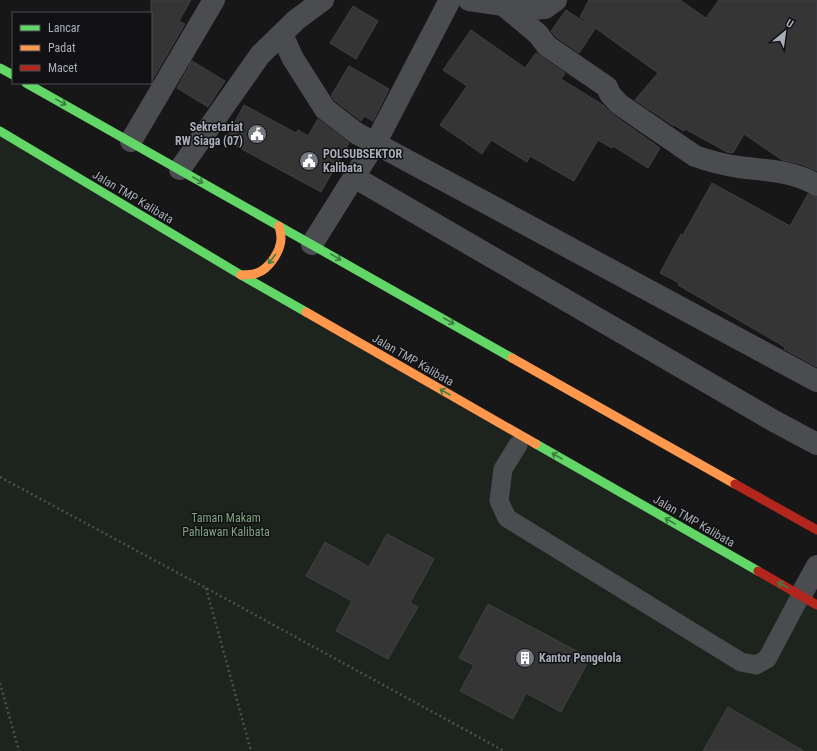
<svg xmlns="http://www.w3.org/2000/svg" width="817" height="751" font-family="'Roboto Condensed',sans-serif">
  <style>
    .green { fill: #1d241e }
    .building { fill: #353536; stroke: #3f4043 }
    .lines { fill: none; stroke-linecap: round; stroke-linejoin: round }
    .path { stroke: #4d4e52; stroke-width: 2.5; stroke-dasharray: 2 3; stroke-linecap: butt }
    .lane { stroke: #4b4c50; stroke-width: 19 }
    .street { stroke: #4b4c50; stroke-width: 22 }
    .fast { stroke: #63d668; stroke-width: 9 }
    .slow { stroke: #ff974d; stroke-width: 9 }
    .jam { stroke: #b3261e; stroke-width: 9 }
    .oneway { stroke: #3e7d42 }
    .labels { text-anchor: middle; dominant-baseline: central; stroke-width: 3; stroke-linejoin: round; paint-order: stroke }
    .poi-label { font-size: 12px; font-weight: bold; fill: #a8adb8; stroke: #111113; text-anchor: start }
    .street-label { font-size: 12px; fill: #a8adb8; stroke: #111113 }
    .park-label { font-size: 12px; fill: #7fa381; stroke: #111113 }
  </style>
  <rect width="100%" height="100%" fill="#171717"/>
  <path class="green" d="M0,131l817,473v147h-817z"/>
  <path class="building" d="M151,0h40l-12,21 6,3 -34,58z
    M589,0h91l26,18 13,-18h98v171l-16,-7 -19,-4 -38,-26 -11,19 -6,-1 -42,-23 -1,2 -10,-6v1l-39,-26 23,-27 -78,-56z
    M353,6l25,15 -22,38 -26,-16z
    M566,10l29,19 -16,24 -23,-16 -5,-6z
    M471,30l54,38 11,-15 29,20 -4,6 42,26 9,9 48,34 -12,20 -35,-22 -1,2 -14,-8 -24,41 -44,-25 -3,6 -36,-22 -9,14 -42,-29 27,-39 -24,-16z
    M192,61l33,20 -17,26 -31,-19z
    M349,66l40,23 -16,32 -9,-5 -3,5 -27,-21 -3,-4z
    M244,105l52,28 2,-3 10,6 10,-17 31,24 -28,49 -96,-52z
    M712,183l78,43 18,-32 9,3v170l-33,-18 1,-2 -107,-62 1,-2 -19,-10 21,-39 2,1z
    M387,534l47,25 -24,44 8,4 -30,52 -52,-28 16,-30 -46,-25 19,-34 44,25z
    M488,604l102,54 -29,54 -35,-19 -13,26 -53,-28 14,-26 -15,-7z
    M728,707l76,44h-101z"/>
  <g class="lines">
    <path class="path" d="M0,477l206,111 298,163
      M206,588l45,163
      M0,683l19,68"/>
    <path class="lane" d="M518,445l-15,24 -4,32 8,17 234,144 15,3 11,-6 34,-64"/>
    <path class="street" d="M469,0l61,9 15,-1 11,-8
      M502,4l36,30 9,12 60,41 3,7 9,10 76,52c14,5 29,9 44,11 28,4 52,3 78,18
      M282,34l10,23 33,52 31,24 461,248
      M131,141l83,-141
      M180,169l80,-114 36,-35 27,-20
      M354,177l420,244 43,23
      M312,244l64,-102 74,-142
      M801,595l16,-29"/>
    <path class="fast" d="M0,68l13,7
      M26,83l486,275
      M0,131l241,144 65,37
      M536,444l222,127"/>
    <path class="slow" d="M241,275c5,0 11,0 16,-2 12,-4 24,-22 24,-35 0,-4 -1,-8 -2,-12
      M306,312l230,132
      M512,358l223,126"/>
    <path class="jam" d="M735,484l82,46
      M758,571l59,34"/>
  </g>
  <defs><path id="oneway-shaft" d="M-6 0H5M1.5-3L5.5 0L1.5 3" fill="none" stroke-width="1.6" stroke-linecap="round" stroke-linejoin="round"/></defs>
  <g class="oneway">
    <use href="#oneway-shaft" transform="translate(61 102) rotate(29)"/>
    <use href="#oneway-shaft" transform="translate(198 180) rotate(30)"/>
    <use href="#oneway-shaft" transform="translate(336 257) rotate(30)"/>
    <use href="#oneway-shaft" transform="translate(272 259) rotate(128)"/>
    <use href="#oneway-shaft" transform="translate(449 321) rotate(30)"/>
    <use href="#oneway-shaft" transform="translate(445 392) rotate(-150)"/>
    <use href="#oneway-shaft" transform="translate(557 456) rotate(-150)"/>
    <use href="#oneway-shaft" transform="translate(670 521) rotate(-150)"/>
    <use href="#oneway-shaft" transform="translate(783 585) rotate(-150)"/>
  </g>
  <defs>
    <g id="civic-disc" transform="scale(1)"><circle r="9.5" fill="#757880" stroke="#111113"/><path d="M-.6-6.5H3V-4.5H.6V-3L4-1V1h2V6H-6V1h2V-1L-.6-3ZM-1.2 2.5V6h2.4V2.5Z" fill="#fff"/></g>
    <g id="building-disc" transform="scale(1)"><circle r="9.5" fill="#757880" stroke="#111113"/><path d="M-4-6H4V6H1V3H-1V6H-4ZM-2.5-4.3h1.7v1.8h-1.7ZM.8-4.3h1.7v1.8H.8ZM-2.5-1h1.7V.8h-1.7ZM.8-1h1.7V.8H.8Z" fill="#fff"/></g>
  </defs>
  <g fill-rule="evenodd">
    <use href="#civic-disc" x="257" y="134"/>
    <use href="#civic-disc" x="309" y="161"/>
    <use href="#building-disc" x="525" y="658"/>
  </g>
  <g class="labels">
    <g class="poi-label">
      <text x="243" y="127" text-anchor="end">Sekretariat<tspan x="243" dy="14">RW Siaga (07)</tspan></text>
      <text x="323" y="154">POLSUBSEKTOR<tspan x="323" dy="14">Kalibata</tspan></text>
      <text x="539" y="658">Kantor Pengelola</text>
    </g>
    <g class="street-label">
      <text transform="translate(133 197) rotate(31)">Jalan TMP Kalibata</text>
      <text transform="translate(413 360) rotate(30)">Jalan TMP Kalibata</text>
      <text transform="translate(694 521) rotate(30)">Jalan TMP Kalibata</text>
    </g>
    <g class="park-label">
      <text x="226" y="518">Taman Makam<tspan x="226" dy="14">Pahlawan Kalibata</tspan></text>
    </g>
  </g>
  <rect x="12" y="12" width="140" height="72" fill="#111113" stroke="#4d4f55"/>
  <rect x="20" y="25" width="20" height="6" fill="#63d668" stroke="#4d4f55"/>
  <text x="48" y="32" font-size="12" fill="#a8adb8">Lancar</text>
  <rect x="20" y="45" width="20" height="6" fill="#ff974d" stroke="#4d4f55"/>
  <text x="48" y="52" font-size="12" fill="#a8adb8">Padat</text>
  <rect x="20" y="65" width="20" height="6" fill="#b3261e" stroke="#4d4f55"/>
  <text x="48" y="72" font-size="12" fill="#a8adb8">Macet</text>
  <g transform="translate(785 32) rotate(29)" stroke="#111113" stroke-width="3" paint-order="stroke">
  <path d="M0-3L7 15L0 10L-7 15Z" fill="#a8adb8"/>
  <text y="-6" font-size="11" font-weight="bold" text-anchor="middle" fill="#a8adb8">U</text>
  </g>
</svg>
